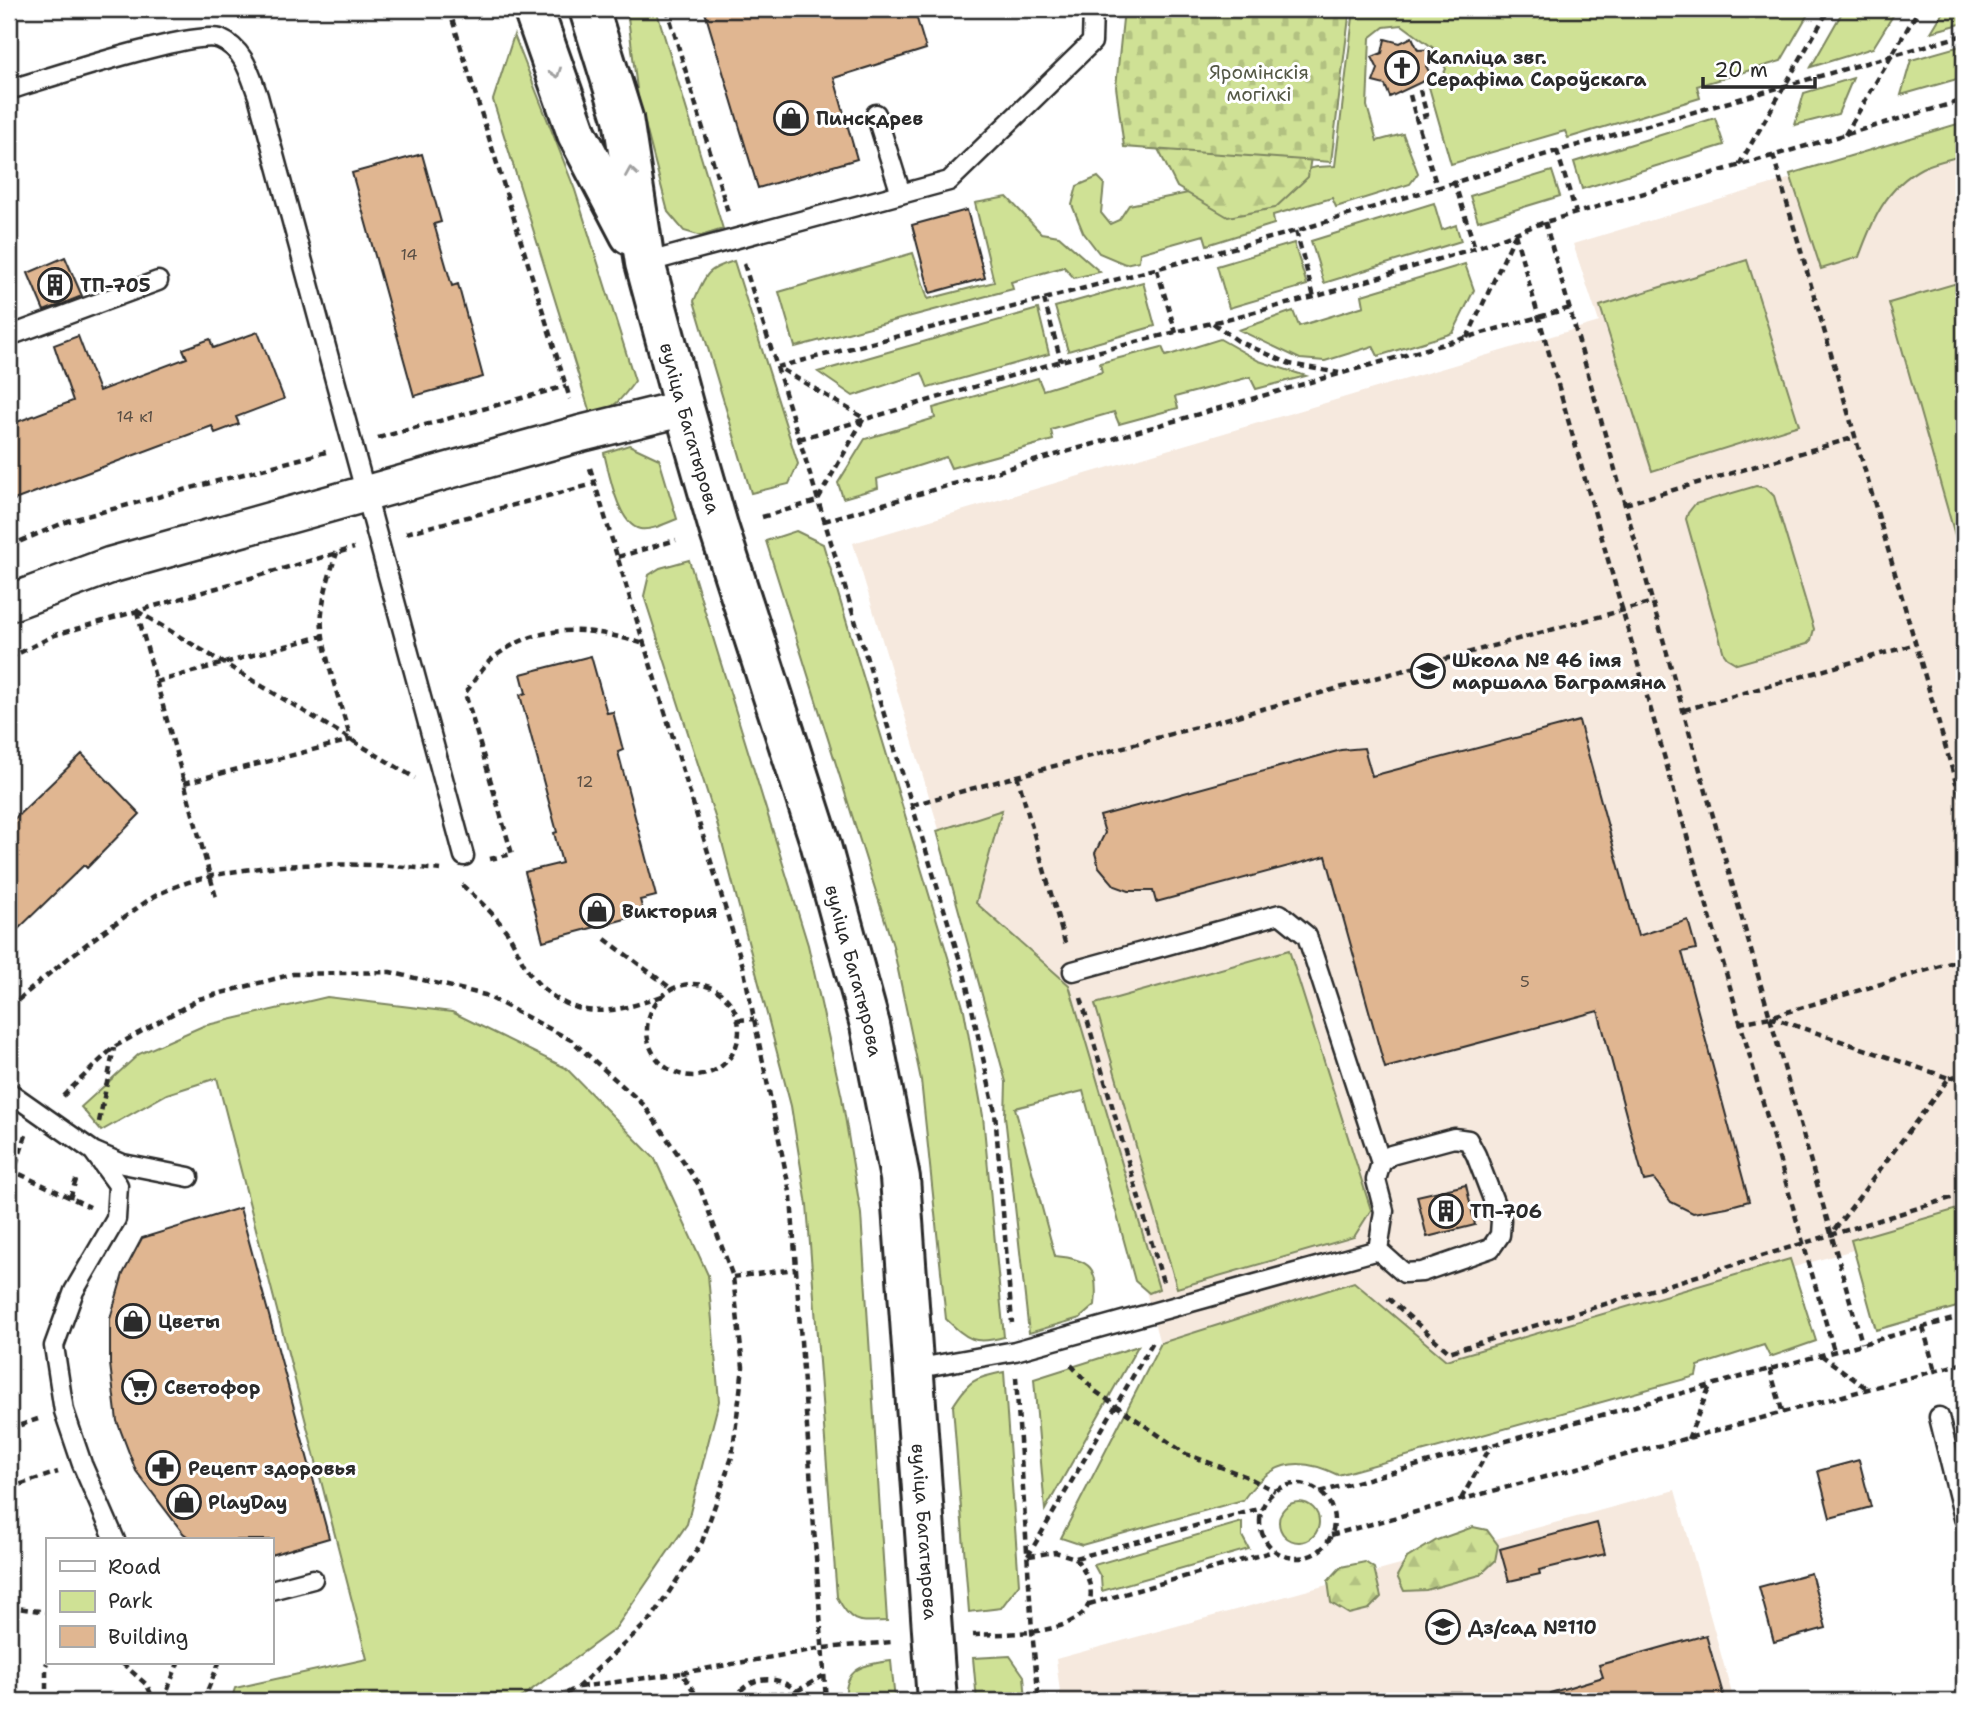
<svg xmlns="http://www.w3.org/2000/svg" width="1973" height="1710" font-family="'Shantell Sans',sans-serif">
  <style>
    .built { fill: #f6e9de }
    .green { fill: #cfe195; stroke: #7d8660; stroke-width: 2 }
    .forest { fill: url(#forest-firs); stroke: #7d8660; stroke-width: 2 }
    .cemetery { fill: url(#cemetery-stones); stroke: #7d8660; stroke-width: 2 }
    .building { fill: #e0b691; stroke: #2b2b2b; stroke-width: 2 }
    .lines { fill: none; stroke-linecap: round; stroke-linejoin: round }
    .lane-casing { stroke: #2b2b2b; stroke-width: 23 }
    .street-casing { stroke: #2b2b2b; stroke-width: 40 }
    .secondary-casing { stroke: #2b2b2b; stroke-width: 44 }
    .path { stroke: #2b2b2b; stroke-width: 4.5; stroke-dasharray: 7 5; stroke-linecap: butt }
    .lane { stroke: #fff; stroke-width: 18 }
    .street { stroke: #fff; stroke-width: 35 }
    .secondary { stroke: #fff; stroke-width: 38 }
    .oneway { stroke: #a0a0a0 }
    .labels { text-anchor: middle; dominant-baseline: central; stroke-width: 6; stroke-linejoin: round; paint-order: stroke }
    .number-label { font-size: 16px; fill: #584e44 }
    .poi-label { font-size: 19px; font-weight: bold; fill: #2b2b2b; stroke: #fff; text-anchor: start }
    .park-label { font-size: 19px; fill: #545846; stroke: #fff }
    .street-label { font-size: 19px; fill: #2b2b2b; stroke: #fff }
  </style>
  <defs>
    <pattern id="forest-firs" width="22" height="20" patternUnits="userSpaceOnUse" patternTransform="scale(1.75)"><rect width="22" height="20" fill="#cfe195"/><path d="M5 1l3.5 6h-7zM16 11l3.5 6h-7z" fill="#b2c181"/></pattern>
    <pattern id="cemetery-stones" width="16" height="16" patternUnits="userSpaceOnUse" patternTransform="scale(1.75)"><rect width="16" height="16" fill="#cfe195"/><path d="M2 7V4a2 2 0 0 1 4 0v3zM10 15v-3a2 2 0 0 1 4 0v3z" fill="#b2c181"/></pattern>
  </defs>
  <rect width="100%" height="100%" fill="#fff"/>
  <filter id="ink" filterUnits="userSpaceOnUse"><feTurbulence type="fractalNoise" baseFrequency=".0143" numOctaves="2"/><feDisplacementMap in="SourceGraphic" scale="14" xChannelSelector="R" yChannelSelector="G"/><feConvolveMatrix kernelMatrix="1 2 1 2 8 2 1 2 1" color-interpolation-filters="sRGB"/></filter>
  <g filter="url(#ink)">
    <path class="built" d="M1964,126v1092l-778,225 -116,-440 -102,-77 -115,-383 746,-221 -26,-78z
      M1675,1490l59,211h-673l-5,-42z"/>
    <path class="green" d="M627,9h29l67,220 -22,7 -17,-5 -16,-19 -30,-115z
      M1354,9h457l-30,52 -84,25 3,12 -132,40 -3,-7 -114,33 -22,-77 11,-7 6,-11 -10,-19 -34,-25 -18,2 -14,11 -3,68 10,35 26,-7 15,39 -8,11 -74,23 -4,-9 -59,17 1,9 -67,21 -3,-10 -64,18 -1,8 -14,3 -26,-11 -16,-21 -11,-27 5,-19 21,-9 6,6 -3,30 9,11 9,-4 10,-15 188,-38 18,-1z
      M1844,9h53l-24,39 -62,19z
      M1945,9h19v14l-33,9z
      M514,35l61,155 60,191c-14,19 -21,28 -44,35l-98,-316z
      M1964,45v32l-63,18 10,-35z
      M1853,78l-15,36 -43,11 9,-32z
      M1715,118l9,27 -142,44 -8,-27z
      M1964,122v33c-13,4 -30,7 -42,13 -36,19 -50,53 -63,89l-38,12 -31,-95z
      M1552,171l8,25 -82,25 -8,-25z
      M1007,197l34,36 18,3 41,36 -26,6 -10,-11 -53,15 2,7 -218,58 -16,-55 134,-39 15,46 66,-17 -19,-79z
      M1434,203l8,27 14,-5 5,16 -137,42 -13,-42z
      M1294,243l13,42 -78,23 -12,-42z
      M1747,260l52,165 -147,46 -52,-165z
      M734,261l64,203 -9,20 -38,9 -57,-192c12,-27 11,-31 40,-40z
      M1465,264l9,26 -21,43 -75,23 -5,-10 -48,15 -25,-2 -61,-29 54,-19 6,15 65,-20 -2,-11z
      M1964,281v286l-75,-264z
      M1143,282l12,44 -87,25 -13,-44z
      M1038,309l11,45 -121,34 -6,-15 -69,23 -35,-24z
      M1220,339l39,22 47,15 -50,13 -6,-12 -75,20 3,11 -59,16 -5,-12 -63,18 2,10 -102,28 -5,-11 -69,22 1,9 -35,10 -5,-15 27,-44 70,-21 -2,-10 105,-30 5,12 59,-18 -2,-9 62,-16 4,9z
      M629,445l30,14 18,60c-11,4 -25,12 -37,10 -22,-4 -31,-57 -36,-76z
      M1756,486l10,2 8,8 40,133 -3,11 -4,4 -70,20 -10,-6 -3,-4 -38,-135 2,-6 7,-9z
      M796,531l27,13 141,466 19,106 21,221c-30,8 -36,3 -58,-18l-25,-239 -28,-134 -127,-405z
      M689,560l119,385 34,153 19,116 26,407c-30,1 -35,4 -50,-24l-30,-392 -16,-99 -74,-283 -73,-227 5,-21 11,-7z
      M1002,810l-26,93 93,82 90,304 -10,4 -14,-12 -52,-190 -68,17 40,148c36,3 44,12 40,49l-15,13 -51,15 -24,-217 1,-34 -69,-251z
      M1289,950l82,260 -17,27 -177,51 -82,-284z
      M327,997l125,15 114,56 89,91 53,116 11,126 -32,123 -72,105 -99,72h-285l4,-13 132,-29 -150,-581 -50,16 -66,37 -20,-24 58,-53 64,-28z
      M1964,1207v98l-88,25 -25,-90z
      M1790,1259l26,82 -46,16 -6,-12 -66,21 -2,10 -358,99c-42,-21 -69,-12 -95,25l-161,45 -21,-7 100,-195 193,-61 92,78z
      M1138,1346l-93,164 -11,-131z
      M1004,1372l15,212 -18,24 -32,4 -16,-206c17,-27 20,-27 51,-34z
      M1279 1522a20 20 0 1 1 40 0a20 20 0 1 1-40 0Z
      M1242,1522v14l7,13 -147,42 -1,-13 -7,-13z
      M1010,1656l14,20 2,25h-49l-4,-43z
      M891,1661l4,40h-49c-3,-33 18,-37 45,-40z"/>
    <path class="forest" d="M1322,84l-14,93 -33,31 -47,9 -51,-30 -27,-54z
      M1473,1527l14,3 11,15 -3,16 -15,14 -54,15 -22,1 -7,-15 10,-18 30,-18z
      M1365,1562l9,6 7,29 -12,12 -20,5 -18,-11 -3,-22 13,-14z"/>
    <path class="cemetery" d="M1124,9h226l-19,153 -207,-15 -8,-60z"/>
    <path class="building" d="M704,9h210l12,40 -92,29 23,81 -99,29z
      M1412,37l6,13 18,-1 -10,17 6,11 -42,20 -5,-12 -12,-3 5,-13 -6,-12 10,-4 3,-14 15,4z
      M422,154l19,68 -7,2 18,62 6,-2 25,93 -69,19 -62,-223z
      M967,210l18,68 -55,15 -18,-68z
      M65,257l17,39 -38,15 -16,-38z
      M258,332l26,67 -48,18 3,7 -24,9 -3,-7 -203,76v-77l64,-24 -19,-56 24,-9 21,55 88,-33 -4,-9 27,-10 3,9z
      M591,656l16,57 6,-1 10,38 -5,2 38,144 -16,4 4,14 -101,27 -18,-69 37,-9 -8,-30 3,-1 -37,-137 6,-2 -5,-19z
      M1579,721l59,215 50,-16 8,29 -14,3 67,249 -22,6 -34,6 -22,-11 -17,-23 -10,2 -46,-170 -213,57 -59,-212 -170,46 -3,-11h-24l-14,-5 -16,-19 -4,-14 10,-20 -5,-17 241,-66 23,-2 8,28z
      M82,754l58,60 -53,54 -3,-3 -75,73v-114z
      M1466,1185l9,40 -48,12 -10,-41z
      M240,1208l89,330 -58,17v-15h-79l-9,-7 -47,-62 -19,-50 -7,-57v-45l13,-45 19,-36z
      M1859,1460l12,47 -41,11 -12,-47z
      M1597,1523l8,31 -66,16 1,4 -31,7 -9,-32z
      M1811,1573l15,55 -52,14 -15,-55z
      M1706,1635l19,66h-174l-1,-8 53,-16 -4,-12z"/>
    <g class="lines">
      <g class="lane-casing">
        <path id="lane" d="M15,88c33,-10 182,-59 205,-49 24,10 30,35 38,57l206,760
          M876,114l25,80
          M645,263l304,-82 143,-139 1,-33
          M9,336l149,-55
          M1073,971l207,-57 27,22 74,227
          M9,1092l84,59 25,34 -2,34 -42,72 -20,55 10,65 18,53 33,76
          M1454,1138l14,2 8,15 25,65 -1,15 -9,13 -69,24 -18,1 -26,-23 6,-39 -8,-31 5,-17 10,-8z
          M95,1152l28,12 66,13
          M913,1369l102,-18 363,-101
          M1939,1417l25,101
          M271,1590l42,-11"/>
      </g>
      <g class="street-casing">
        <path id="street" d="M9,603l102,-38 468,-131 105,-26"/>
      </g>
      <g class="secondary-casing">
        <g id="secondary">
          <path d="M533,9l44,125 53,101"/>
          <path id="s1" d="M589,9l34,109 22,145 39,145 35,121 101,313 50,183 30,153 37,523"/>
        </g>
      </g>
      <path class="path" d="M449,9l121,390
        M667,9l61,203
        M1420,90l7,25 -11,3 21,69
        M1410,95l6,23
        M1845,135l74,-126
        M1557,151l19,62
        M1773,155l191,655
        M1739,165l90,-156
        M1454,181l21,67
        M1545,222l317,1121
        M1296,231l18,66
        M1515,234l319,1117
        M744,264l33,103 267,-68 252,-68 261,-80 407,-116
        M1157,270l19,63
        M1044,299l17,62
        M1213,323l25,18 52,23 49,9
        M1467,338l48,-103
        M777,367l188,610 30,135 17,211
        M378,438l188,-52
        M799,439l262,-78 253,-64 161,-49 70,-26 419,-122
        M590,468l153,498 48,231 35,504
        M1625,504l231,-67
        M762,517l55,-16 47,-83 -86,-51
        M824,521l746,-213
        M406,533l188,-49
        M9,546l59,-25 258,-69
        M618,557l58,-17
        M137,611l278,167
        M137,612l80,289
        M9,658l46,-23 299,-87
        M156,682l166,-46
        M1684,710l232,-66
        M1017,775l49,171
        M184,783l167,-43c-9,-33 -33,-97 -29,-128 2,-20 8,-40 15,-59
        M912,805l741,-203
        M490,859l22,-5 -47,-161c10,-12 19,-30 32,-38 47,-34 96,-27 147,-11
        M462,885c16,14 32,29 45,47 10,14 15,34 27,47 39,44 79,35 128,17
        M605,939l67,50
        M647 1030a46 46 0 1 1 92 0a46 46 0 1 1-92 0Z
        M1081,998l82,284
        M9,1008c38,-33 75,-64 117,-92 10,-7 20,-15 31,-21 73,-38 203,-33 284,-25
        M1770,1017l179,61 -117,155
        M738,1020l16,-1
        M1739,1023l31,-6 194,-58
        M1949,1078l15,-4
        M63,1096l51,-49 85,-48 94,-25 97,-2 95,23 86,45 73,65 55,80 34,92 10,90 -11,90 -30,85 -50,76 -74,69 -26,14
        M99,1122l15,-74
        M9,1169l81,38
        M9,1187l17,-52
        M70,1198l7,-21
        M733,1277l62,-8
        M1388,1298l61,54 515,-158
        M1923,1327l12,44
        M1821,1355l48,35
        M1071,1365l24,26 91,63 59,22 30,15
        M1770,1369l13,45
        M1016,1377l16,254 7,70
        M9,1429l29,-10
        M1688,1439l22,-53
        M1260 1521a37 37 0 1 1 74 0a37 37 0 1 1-74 0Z
        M9,1488l49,-16
        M1320,1492l644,-176
        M1461,1499l30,-53
        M1331,1535l633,-172
        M1028,1556l126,-216
        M1076,1558l186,-50
        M1089,1604l185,-53
        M9,1607l38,5
        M973,1635c33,-2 132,3 116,-53 -2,-8 -9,-16 -13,-24l-21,-6 -26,4
        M122,1663l25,22 7,16
        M682,1673l141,-25 69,-6
        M579,1687l103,-14 18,28
        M797,1691l26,-15
        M46,1701v-36l1,-2
        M163,1701l15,-38
        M203,1701l16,-38
        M734,1701c15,-31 54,-27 70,0"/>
      <use href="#lane" class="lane"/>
      <use href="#street" class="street"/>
      <use href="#secondary" class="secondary"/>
    </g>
    <defs><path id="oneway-chevron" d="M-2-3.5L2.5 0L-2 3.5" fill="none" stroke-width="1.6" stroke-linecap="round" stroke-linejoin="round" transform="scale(1.75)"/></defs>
    <g class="oneway">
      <use href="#oneway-chevron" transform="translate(556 73) rotate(70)"/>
      <use href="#oneway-chevron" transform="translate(631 172) rotate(-99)"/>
    </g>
  </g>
  <defs>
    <g id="church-ring" transform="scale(1.75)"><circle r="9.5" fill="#fff" stroke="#2b2b2b" stroke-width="1.5"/><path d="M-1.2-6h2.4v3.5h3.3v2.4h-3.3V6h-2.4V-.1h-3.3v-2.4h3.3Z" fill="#2b2b2b"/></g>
    <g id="shop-ring" transform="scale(1.75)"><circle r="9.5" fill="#fff" stroke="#2b2b2b" stroke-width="1.5"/><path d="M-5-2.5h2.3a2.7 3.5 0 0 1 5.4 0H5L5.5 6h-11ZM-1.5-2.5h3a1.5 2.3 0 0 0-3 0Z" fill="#2b2b2b"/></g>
    <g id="building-ring" transform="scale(1.75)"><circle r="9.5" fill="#fff" stroke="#2b2b2b" stroke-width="1.5"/><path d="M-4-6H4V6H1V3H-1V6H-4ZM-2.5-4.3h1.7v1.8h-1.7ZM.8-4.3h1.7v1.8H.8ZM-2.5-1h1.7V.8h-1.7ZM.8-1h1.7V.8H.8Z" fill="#2b2b2b"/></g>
    <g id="school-ring" transform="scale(1.75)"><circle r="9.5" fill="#fff" stroke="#2b2b2b" stroke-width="1.5"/><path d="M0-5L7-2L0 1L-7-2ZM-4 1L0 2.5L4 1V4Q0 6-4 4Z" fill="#2b2b2b"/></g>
    <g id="supermarket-ring" transform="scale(1.75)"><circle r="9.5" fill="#fff" stroke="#2b2b2b" stroke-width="1.5"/><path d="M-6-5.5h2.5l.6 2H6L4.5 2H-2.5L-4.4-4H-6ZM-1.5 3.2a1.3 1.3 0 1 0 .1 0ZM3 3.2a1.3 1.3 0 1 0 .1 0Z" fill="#2b2b2b"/></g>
    <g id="pharmacy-ring" transform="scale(1.75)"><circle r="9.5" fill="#fff" stroke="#2b2b2b" stroke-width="1.5"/><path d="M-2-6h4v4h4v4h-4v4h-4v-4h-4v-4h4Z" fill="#2b2b2b"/></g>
  </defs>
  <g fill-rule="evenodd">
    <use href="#church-ring" x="1402" y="68"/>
    <use href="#shop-ring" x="791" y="118"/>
    <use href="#building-ring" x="55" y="285"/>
    <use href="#school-ring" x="1428" y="671"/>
    <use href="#shop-ring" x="597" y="911"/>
    <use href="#building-ring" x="1446" y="1211"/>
    <use href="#shop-ring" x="133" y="1321"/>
    <use href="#supermarket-ring" x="139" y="1387"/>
    <use href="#pharmacy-ring" x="163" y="1468"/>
    <use href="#shop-ring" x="184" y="1502"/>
    <use href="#school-ring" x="1443" y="1627"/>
  </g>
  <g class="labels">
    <g class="number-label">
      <text x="409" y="254">14</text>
      <text x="135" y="416">14 к1</text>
      <text x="585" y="781">12</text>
      <text x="1525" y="981">5</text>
    </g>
    <g class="poi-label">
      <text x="1426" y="57">Капліца звг.<tspan x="1426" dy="22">Серафіма Сароўскага</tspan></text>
      <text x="816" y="118">Пинскдрев</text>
      <text x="80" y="285">ТП-705</text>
      <text x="1452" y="660">Школа № 46 імя<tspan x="1452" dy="22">маршала Баграмяна</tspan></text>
      <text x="622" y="911">Виктория</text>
      <text x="1470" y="1211">ТП-706</text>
      <text x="158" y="1321">Цветы</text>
      <text x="164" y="1387">Светофор</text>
      <text x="188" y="1468">Рецепт здоровья</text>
      <text x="208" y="1502">PlayDay</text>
      <text x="1468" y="1627">Дз/сад №110</text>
    </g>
    <g class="park-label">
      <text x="1259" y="72">Яромінскія<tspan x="1259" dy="22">могілкі</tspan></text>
    </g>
    <g class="street-label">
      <text stroke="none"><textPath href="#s1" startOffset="432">вуліца Багатырова</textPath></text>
      <text stroke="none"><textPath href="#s1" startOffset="999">вуліца Багатырова</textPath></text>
      <text stroke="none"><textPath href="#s1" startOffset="1566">вуліца Багатырова</textPath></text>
    </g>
  </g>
  <rect width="1973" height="1710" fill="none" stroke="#fff" stroke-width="35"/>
  <rect x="18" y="18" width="1938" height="1675" fill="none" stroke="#2b2b2b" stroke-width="2.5" filter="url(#ink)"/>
  <rect x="46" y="1538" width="228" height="126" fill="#ffffff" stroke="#aaaaaa" stroke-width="2"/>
  <rect x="60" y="1561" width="35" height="10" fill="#ffffff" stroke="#aaaaaa" stroke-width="2"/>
  <text x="108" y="1574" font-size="21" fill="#2b2b2b">Road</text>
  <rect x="60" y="1591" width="35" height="21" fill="#cfe195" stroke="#aaaaaa" stroke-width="2"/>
  <text x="108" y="1608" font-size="21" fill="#2b2b2b">Park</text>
  <rect x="60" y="1626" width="35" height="21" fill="#e0b691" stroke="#aaaaaa" stroke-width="2"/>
  <text x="108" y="1644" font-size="21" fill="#2b2b2b">Building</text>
  <path d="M1703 77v10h112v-10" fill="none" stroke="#2b2b2b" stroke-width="3.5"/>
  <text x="1714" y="77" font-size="21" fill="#2b2b2b" stroke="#ffffff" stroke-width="5" paint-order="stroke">20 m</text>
</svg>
